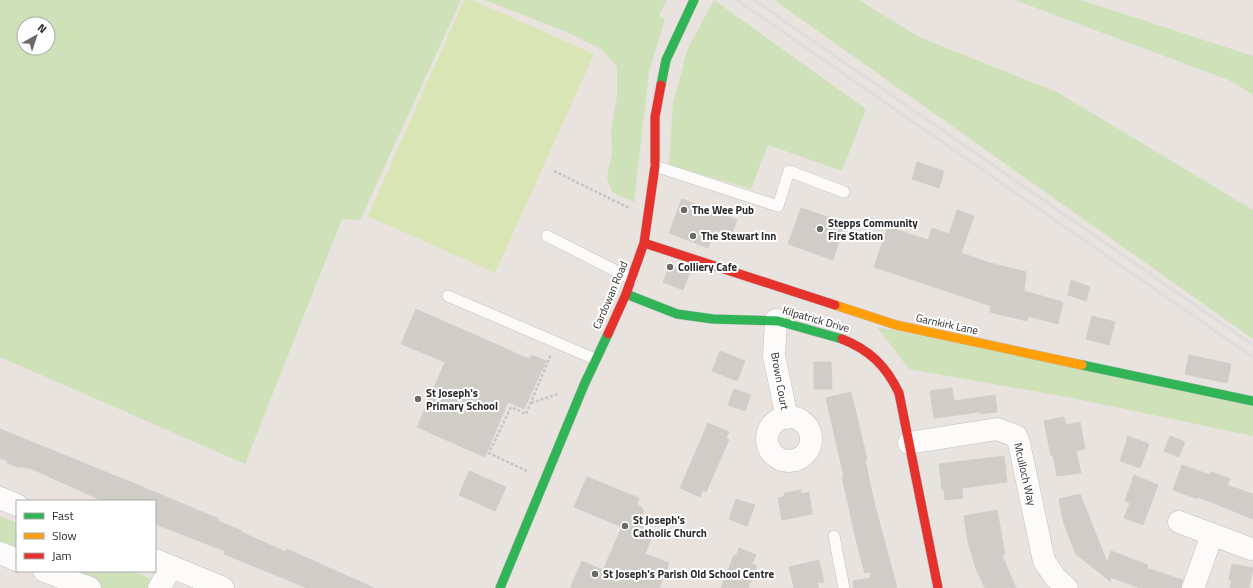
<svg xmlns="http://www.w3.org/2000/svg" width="1253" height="588" font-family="'Titillium Web',sans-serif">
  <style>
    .green { fill: #cfe1b8; fill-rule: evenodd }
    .pitch { fill: #dae5b5 }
    .building { fill: #d0cdc9; stroke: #d2ceca }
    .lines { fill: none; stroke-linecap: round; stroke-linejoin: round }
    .lane-casing { stroke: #c1c0bf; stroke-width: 12 }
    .street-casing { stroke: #c1c0bf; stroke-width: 23 }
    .fast-casing { stroke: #c1c0bf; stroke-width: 10 }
    .slow-casing { stroke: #c1c0bf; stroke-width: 10 }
    .jam-casing { stroke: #c1c0bf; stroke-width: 10 }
    .path { stroke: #c6c5c5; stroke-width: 2.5; stroke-dasharray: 3 2; stroke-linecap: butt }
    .lane { stroke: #fcfbfa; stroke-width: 11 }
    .street { stroke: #fcfbfa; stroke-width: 22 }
    .fast { stroke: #30b455; stroke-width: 9 }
    .slow { stroke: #ff9f0a; stroke-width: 9 }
    .jam { stroke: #e5322d; stroke-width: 9 }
    .rail { stroke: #ddd; stroke-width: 3 }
    .poi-dot { fill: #6c6a68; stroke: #fff; stroke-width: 1.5 }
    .labels { text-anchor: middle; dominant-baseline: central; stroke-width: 4; stroke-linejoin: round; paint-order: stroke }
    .poi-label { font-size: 11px; font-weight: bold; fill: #292929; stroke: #fff; text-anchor: start }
    .street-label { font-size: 11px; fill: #292929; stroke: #fff }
  </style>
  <rect width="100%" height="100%" fill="#e8e3de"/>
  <path class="green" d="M0,0h461l-101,220 -18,-1 -97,245 -245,-107zM24,24h24v24h-24z
    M484,0h183l-8,16 6,3 -16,53 -15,130 -22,-10 -5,-14 5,-26 -1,-20 6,-37v-28l-16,-18 -34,-17z
    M714,0l152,109 -24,62 -74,-26 -17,44 -82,-24 4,-62 15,-55z
    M774,0h85l60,37 138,55 196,118v129z
    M1015,0h66l172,56v39l-22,-14z
    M877,327l376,77v32l-181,-38 -163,-29z
    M0,516l17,7v33l-17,-8z
    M56,571h76l20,8 -1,6 -4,3h-47z"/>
  <path class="pitch" d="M464,0h8l122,54 -99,219 -127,-57z"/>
  <path class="building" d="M917,162l27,9 -5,17 -27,-9z
    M682,199l55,21 -6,16 -16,-6 -7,18 -39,-15z
    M801,208l44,15 -12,37 -45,-16z
    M957,210l17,6 -13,37 29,10 36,9 -2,19 39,11 -5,22 -30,-8 -1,5 -37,-9 1,-6 -117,-39 14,-40 40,13 4,-12 17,6z
    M670,265l20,7 -7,18 -20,-8z
    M1071,280l19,7 -4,14 -18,-6z
    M416,309l113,50 3,-4 14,6 -22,48 -16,-7 -23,55 -68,-30 28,-65 -44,-18z
    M1092,316l23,6 -6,23 -23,-6z
    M720,351l25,10 -8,20 -25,-10z
    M1189,355l42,9 -4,19 -42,-9z
    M814,362h17l1,27h-18z
    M952,388l2,13 41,-6 2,17 -17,2v-2l-46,6 -4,-27z
    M734,389l17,6 -6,16 -17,-6z
    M851,392l16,67 -2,1 9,42 23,86h-43l-1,-7 18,-3 -1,-6 -5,1 -7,-25 -16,-71h2l-18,-79z
    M1064,417l2,8 14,-3 5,27 -9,2 5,22 -24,3 -4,-21 -2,1 -7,-35z
    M708,423l21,9 -3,6 3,2 -23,52 -3,-2 -3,7 -20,-9z
    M0,429l133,54 86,36 -1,2 24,10 -1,1 45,20 1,-3 87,39h-67l-83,-34 1,-3 -70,-27v-23h-52l-71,-32 -12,-3v2l-13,-5 1,-2 -8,-3z
    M1128,436l21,8 -9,24 -20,-7z
    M1170,436l15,6 -6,15 -15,-6z
    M1004,456l3,26 -45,6 1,10 -18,2 -1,-11h-2l-3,-25z
    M1182,465l28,10 1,-3 19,7 -3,6 26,9v25l-55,-22v2l-25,-9z
    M469,471l37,16 -11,24 -36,-16z
    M1134,475l24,10 -15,40 -19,-7 6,-15 -5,-2z
    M587,477l52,21 -2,6 6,5v21l10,4 -8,20 24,9 -10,25h-89l12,-27 21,9 19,-43 -48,-20z
    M801,490v4l8,-2 3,22 -30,6 -4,-22 7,-2 -1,-3z
    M1080,494l27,68 4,-11 37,14 -1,3 36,12 -2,8h-41l-30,-11 1,5 -35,-28 -12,-30 -5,-25z
    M736,499l19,6 -8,21 -18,-7z
    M997,510l8,44 -3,1 14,33h-31l-9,-19 -8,-27 -4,-26z
    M739,548l17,7 -4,9 5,2 -9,22h-27l13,-33 2,1z
    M819,560l5,22 -7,1 2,5h-25l-5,-21z
    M1232,564l21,4 -4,20h-19l2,-8h-3z"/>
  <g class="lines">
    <g class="lane-casing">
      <path id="lane" d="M655,166l123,40 11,-35 55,21
        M547,236l85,43
        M448,296l147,63
        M834,536l10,52"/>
    </g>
    <g class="street-casing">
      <path id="street" d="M776,320l-2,36 13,62
        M767 439a22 22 0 1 1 44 0a22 22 0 1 1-44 0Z
        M909,443l88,-14 19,7 3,7 25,118 11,16 12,11
        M0,498l17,7
        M1179,522l72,27
        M0,553l17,7
        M155,560l68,28
        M44,571l46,17
        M159,588l13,-21
        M1193,588l19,-53"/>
    </g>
    <g class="fast-casing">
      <path id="fast" d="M661,85l5,-25 28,-60
        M626,294l51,20 36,5 65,2 64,18
        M1082,365l171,36
        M500,588l84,-203 24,-51"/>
    </g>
    <g class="slow-casing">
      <path id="slow" d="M835,305l61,20 186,40"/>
    </g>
    <g class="jam-casing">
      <path id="jam" d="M644,243l191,62
        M608,334l18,-40 18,-51 11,-77v-49l6,-32
        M842,339c28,11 44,27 57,54l39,195"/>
    </g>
    <path class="path" d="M554,171l75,37
      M531,403l27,-9
      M527,471l-38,-18 22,-46 15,7 25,-60"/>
    <use href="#lane" class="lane"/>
    <use href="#street" class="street"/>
    <use href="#fast" class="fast"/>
    <use href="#slow" class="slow"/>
    <use href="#jam" class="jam"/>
    <path class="rail" d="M737,0l516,357
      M754,0l499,345"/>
  </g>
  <g class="poi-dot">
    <circle cx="684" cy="210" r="4"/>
    <circle cx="820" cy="229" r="4"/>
    <circle cx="693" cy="236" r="4"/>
    <circle cx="670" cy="267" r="4"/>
    <circle cx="418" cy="399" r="4"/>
    <circle cx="625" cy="526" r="4"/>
    <circle cx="595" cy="574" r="4"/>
  </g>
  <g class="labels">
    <g class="poi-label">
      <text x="692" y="210">The Wee Pub</text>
      <text x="828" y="223">Stepps Community<tspan x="828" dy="13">Fire Station</tspan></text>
      <text x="701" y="236">The Stewart Inn</text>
      <text x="678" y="267">Colliery Cafe</text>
      <text x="426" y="393">St Joseph's<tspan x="426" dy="13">Primary School</tspan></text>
      <text x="633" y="520">St Joseph's<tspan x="633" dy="13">Catholic Church</tspan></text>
      <text x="603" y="574">St Joseph's Parish Old School Centre</text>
    </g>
    <g class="street-label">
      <text transform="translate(610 295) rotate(-67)">Cardowan Road</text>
      <text transform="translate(816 319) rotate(16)">Kilpatrick Drive</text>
      <text transform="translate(947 324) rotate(12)">Garnkirk Lane</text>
      <text transform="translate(780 381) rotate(80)">Brown Court</text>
      <text transform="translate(1025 474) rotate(77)">Mculloch Way</text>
    </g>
  </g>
  <rect x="16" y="500" width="140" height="72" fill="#ffffff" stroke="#a9a9a9"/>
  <rect x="24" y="513" width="20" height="6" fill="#30b455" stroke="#a9a9a9"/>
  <text x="52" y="520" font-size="12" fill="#292929">Fast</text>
  <rect x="24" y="533" width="20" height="6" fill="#ff9f0a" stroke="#a9a9a9"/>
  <text x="52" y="540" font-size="12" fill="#292929">Slow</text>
  <rect x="24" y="553" width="20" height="6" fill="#e5322d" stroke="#a9a9a9"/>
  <text x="52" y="560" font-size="12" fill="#292929">Jam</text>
  <g transform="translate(36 36) rotate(39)"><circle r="19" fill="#ffffff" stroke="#a9a9a9"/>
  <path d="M0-3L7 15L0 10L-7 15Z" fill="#6c6a68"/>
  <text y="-6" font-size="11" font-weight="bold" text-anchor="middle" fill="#292929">N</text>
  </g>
</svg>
